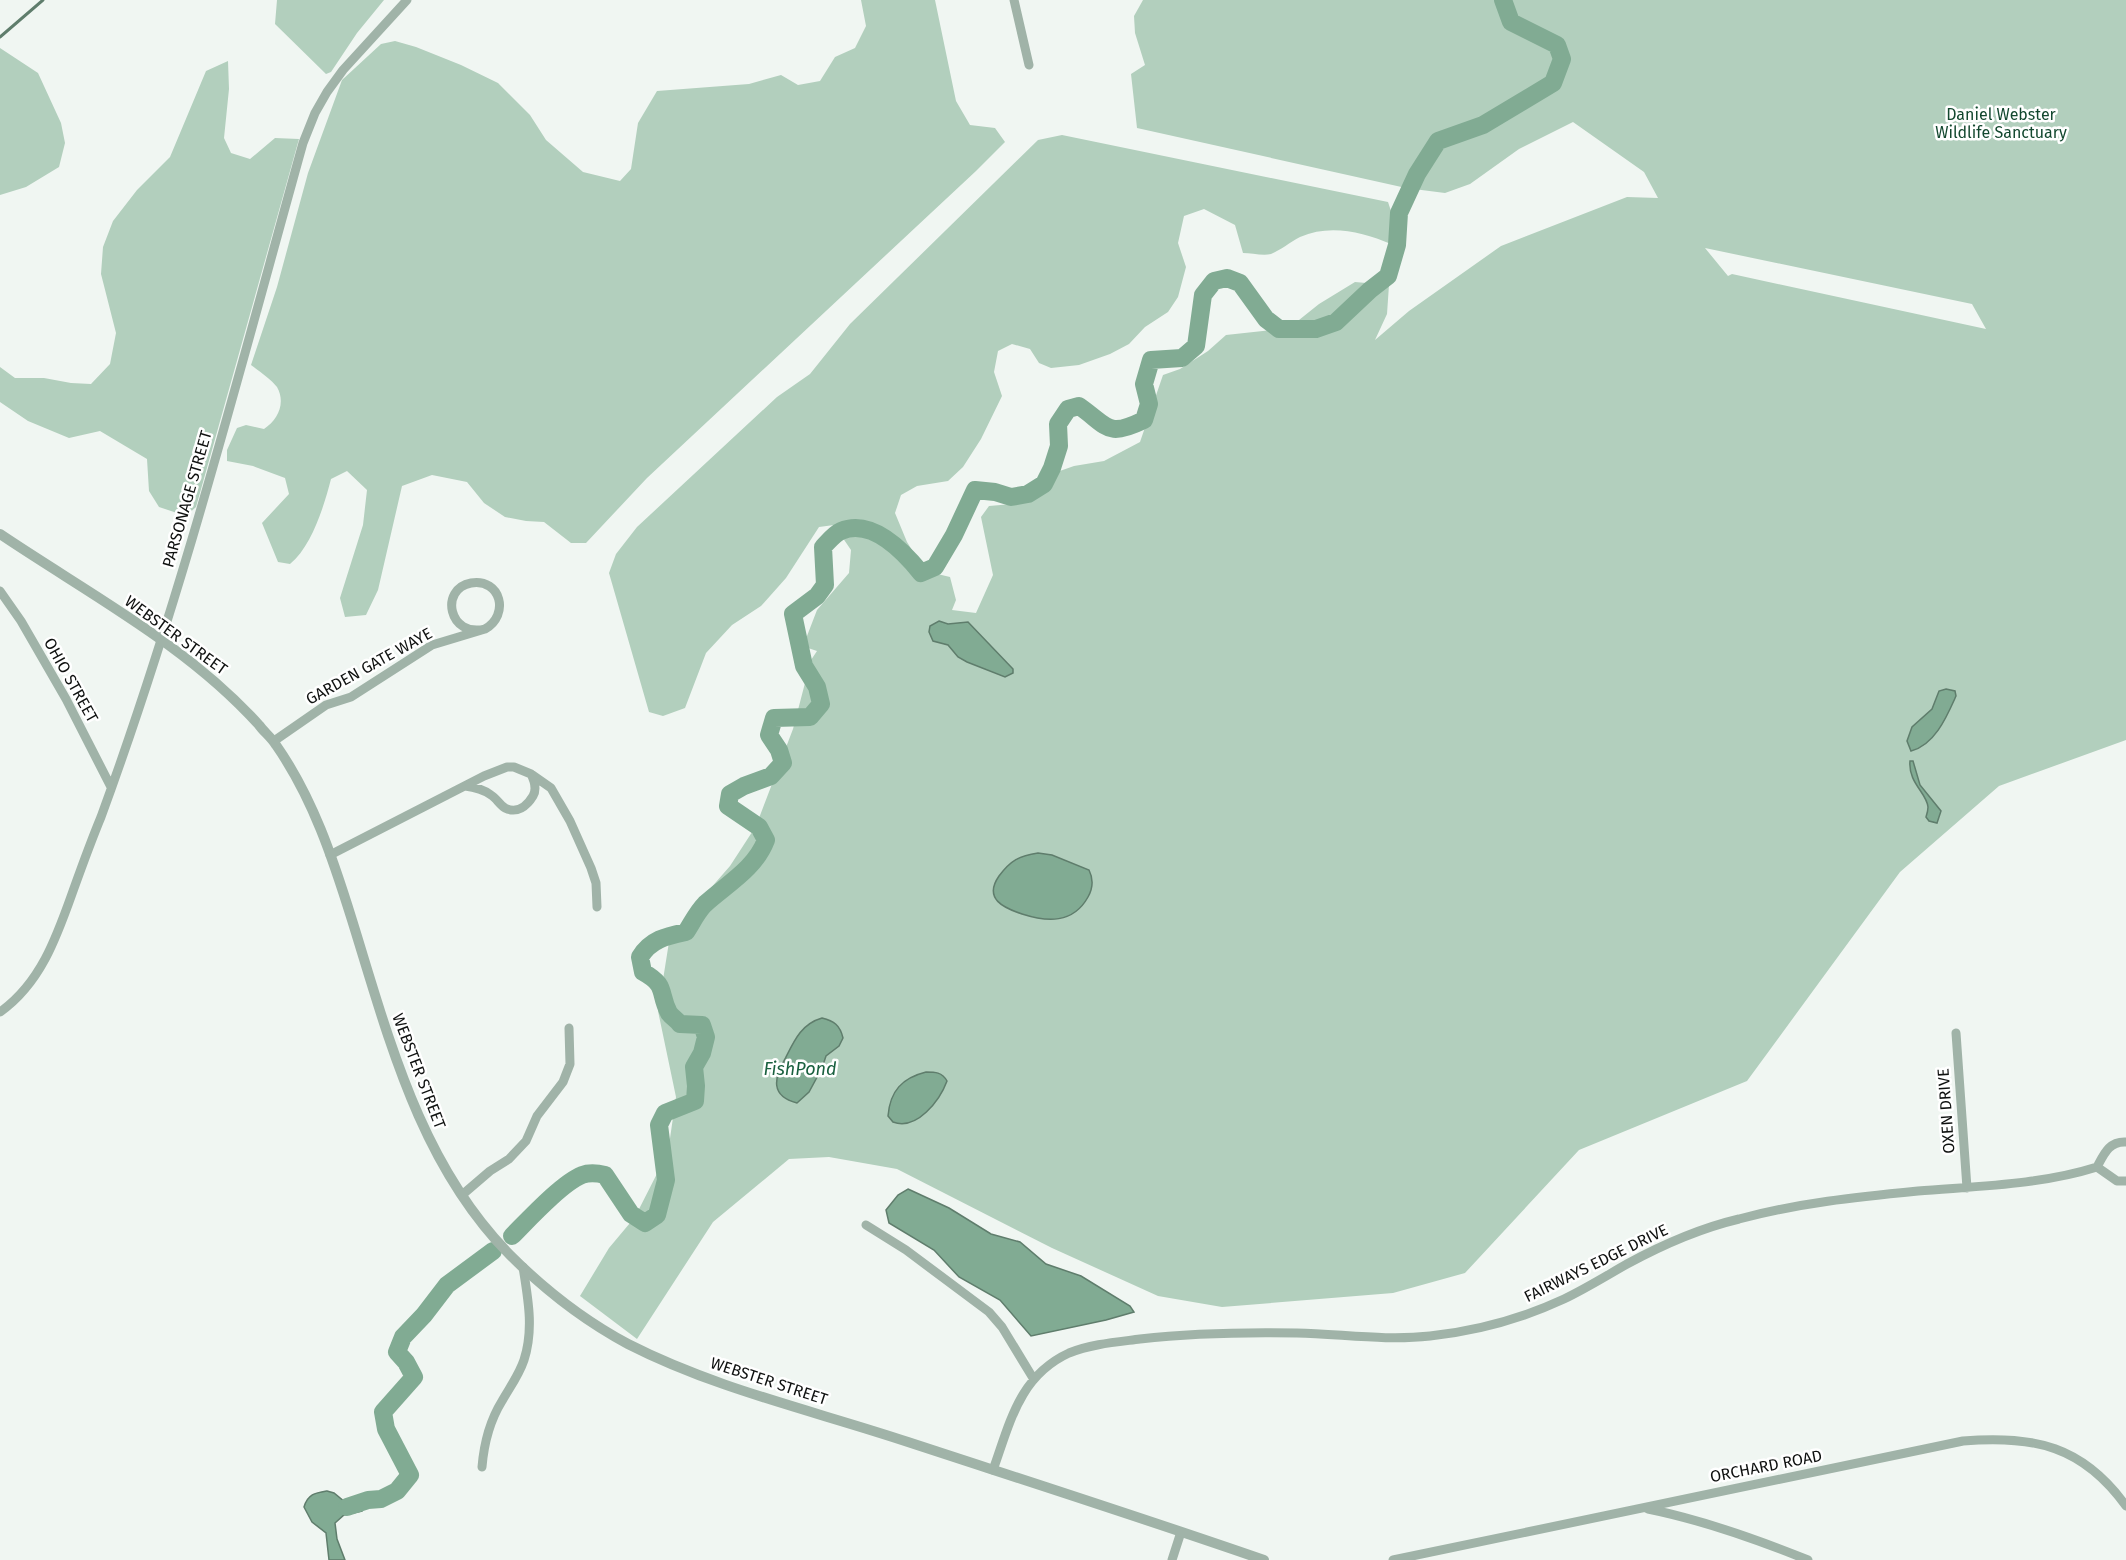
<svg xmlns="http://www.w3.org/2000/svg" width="2126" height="1560" font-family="'Fira Sans',sans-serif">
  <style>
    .green { fill: #b2cfbd; fill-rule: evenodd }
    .water { fill: #81ab93; stroke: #5f7d6c; stroke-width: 1.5 }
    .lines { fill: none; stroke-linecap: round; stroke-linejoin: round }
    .stream { stroke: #5f7d6c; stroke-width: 3 }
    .river { stroke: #81ab93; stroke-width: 18 }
    .minor { stroke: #a0b3a8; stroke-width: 9 }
    .tertiary { stroke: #a0b3a8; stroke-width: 10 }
    .labels { text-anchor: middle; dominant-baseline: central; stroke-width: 5; stroke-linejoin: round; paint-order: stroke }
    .park-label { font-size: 16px; fill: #13482f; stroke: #fff }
    .street-label { font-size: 16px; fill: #0f1110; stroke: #fff }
    .water-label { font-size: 18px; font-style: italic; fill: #19603f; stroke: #fff }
  </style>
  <rect width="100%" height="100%" fill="#f0f6f2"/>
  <path class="green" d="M277,0h107l-27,33 -26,39 -5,2 -51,-50z
    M861,0h74l21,101 14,24 25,3 10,14 -29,29 -329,307 -61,65h-15l-27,-21 -18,-1 -21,-4 -21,-14 -17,-21 -35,-7 -30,11 -24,104 -12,25 -21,2 -5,-19 23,-73 4,-35 -20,-19 -16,8c-7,27 -19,67 -41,85l-12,-2 -16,-39 27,-29 -4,-16 -32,-12 -26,-5v-11l10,-22 9,-3 18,4c14,-9 22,-26 13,-42 -6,-8 -18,-16 -26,-22l26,-78 31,-114 34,-93 39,-36 14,-3 21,6 45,18 37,18 32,32 16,25 37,32 37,9 11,-12 7,-46 19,-32 92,-7 32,-9 17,10 22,-4 15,-24 20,-9 11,-22z
    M1143,0h983v740l-127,46 -99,86 -153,209 -168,69 -114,123 -72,20 -171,14 -64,-11 -106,-48 -155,-79 -68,-12 -40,2 -76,63 -76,117 -57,-43 29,-48 26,-31 33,-65 8,-55 -18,-86 11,-69 20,-29 41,-47 26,-40 37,-97 18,-69 6,-9 -12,-4 2,-11 10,-26 32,-37 2,-23 -17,-25 -15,2 -33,51 -25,28 -29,19 -26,28 -21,55 -22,8 -14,-4 -40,-139 7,-19 21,-27 140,-130 33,-23 40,-50 188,-184 24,-5 326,67 7,21 -4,21c-29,-12 -61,-20 -91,-7 -10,5 -19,13 -29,17 -8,2 -20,-1 -28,-1l-8,-28 -31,-16 -20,7 -6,27 8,24 -8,30 -10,15 -23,15 -16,17 -19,10 -31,11 -28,3 -12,-5 -9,-14 -18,-5 -14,7 -4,21 8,24 -21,43 -18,28 -15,14 -31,5 -16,9 -6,18 12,29 18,29 25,6 6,23 -4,10 24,3 17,-38 -12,-58 8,-11 35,-3 33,-31 17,-6 30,-5 36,-19 23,-67 17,-6 28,-18 18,-16 63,-7 30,-24 36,-22 34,3 -2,29 -12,26 34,-29 92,-65 126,-49 31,1 -14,-26 -71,-50 -54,27 -49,35 -25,9 -39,-5 -269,-60 -6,-54 14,-9 -10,-32 -1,-17zM1705,248l267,56 14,25 -254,-55 -4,2z
    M0,48l38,25 23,50 4,20 -6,24 -33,20 -26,8z
    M228,61l1,28 -5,49 7,15 19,6 25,-21 24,1 -103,368 -10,9 -27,-9 -10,-16 -2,-32 -47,-28 -31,7 -41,-17 -28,-19v-35l15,11h29l27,5 20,1 19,-20 6,-31 -15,-59 2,-27 10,-26 24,-31 33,-33 36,-86z"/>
  <path class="water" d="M939,621l9,3 20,-2 45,47v4l-8,4 -38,-15 -9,-5 -10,-12 -15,-4 -4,-9 1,-6z
    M1946,689l9,2 1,5c-9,20 -21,49 -45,55l-4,-10 5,-14 20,-18 7,-18z
    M1910,761h3l7,24 21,26 -4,12 -8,-2 -3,-4c1,-3 2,-7 2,-10 -1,-14 -20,-24 -18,-46z
    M1038,853l14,2 37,15c4,8 4,18 -1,27 -15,27 -41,25 -66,17 -18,-6 -39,-15 -23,-38 12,-16 20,-20 39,-23z
    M822,1018c12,3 18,7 21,20l-4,8 -13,10 -4,12 -13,24 -12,11c-27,-7 -23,-25 -12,-44 9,-18 16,-35 37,-41z
    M926,1072c9,0 16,0 21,9 -7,19 -30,50 -54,41l-5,-6c2,-25 14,-38 38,-44z
    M908,1189l41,19 42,26 29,8 26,22 35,12 49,30 4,6 -28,8 -75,16 -31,-36 -41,-23 -25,-27 -45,-27 -3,-13 12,-15z
    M327,1491l7,2 11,9 23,-2 -6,11 -18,4 -9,8 2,16 8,21h-16l-3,-27 -14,-11 -8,-15c4,-13 11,-14 23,-16z"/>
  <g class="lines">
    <path class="stream" d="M0,37l43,-37"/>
    <path class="river" d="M512,1236c16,-16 50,-53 70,-61 8,-3 15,-2 23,0l26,39 14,9 12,-8 9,-35 -7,-55 6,-12 30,-12 1,-15 -2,-19 8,-14 4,-16 -4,-12 -22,-1c-3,-4 -8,-7 -11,-11 -11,-21 -1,-27 -26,-41l-3,-15c11,-18 27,-21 46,-25 6,-9 11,-20 19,-28 22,-20 50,-35 61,-64l-7,-13 -31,-21 2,-12 14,-8 27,-10 12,-13 -4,-13 -10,-15 5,-17 36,-1 11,-13 -4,-17 -13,-21 -11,-52 24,-18 8,-11 -2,-38c5,-5 11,-13 18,-16 31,-13 63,21 80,42l14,-6 19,-32 21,-45 20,2 16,5 17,-3 16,-10 8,-16 7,-22 -1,-22 10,-15 11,-3c30,21 28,32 65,14l5,-16 -5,-20 7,-24 31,-2 14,-12 7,-51 11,-14 13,-3 13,5 26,36 13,10h37l20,-7 34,-32 18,-14 9,-31 2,-32 18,-39 21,-33 45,-16 70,-42 9,-24 -5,-14 -46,-23 -8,-22
      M347,1507l21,-7 13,-1 16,-8 13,-16 -24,-46 -3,-17 31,-35 -8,-15 -9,-10 6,-15 21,-22 23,-30 46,-34"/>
    <path class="minor" d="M1014,0l15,65
      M0,591l21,30 45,78 45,88
      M274,741l52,-36 25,-8 81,-52 53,-16c25,-14 16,-51 -14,-46 -32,6 -22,55 14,46
      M465,786c9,1 18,3 26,9 5,3 9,10 14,13 12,6 22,-2 28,-12 4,-7 2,-14 -2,-22
      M330,855l154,-79 23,-9h7l17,7 20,14 19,33 21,47 5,15 1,24
      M0,1012c41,-29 57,-76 73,-121 9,-25 18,-50 28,-74 81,-221 139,-448 202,-674l12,-30 12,-21 16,-22 64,-70
      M1956,1033l11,155
      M2097,1167l20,14h9
      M462,1195l28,-24 19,-12 17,-18 11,-25 26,-34 7,-18 -1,-36
      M866,1225l40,25 83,62 13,15 31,51
      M482,1467c2,-24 7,-45 20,-66 8,-14 17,-26 22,-41 10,-31 4,-61 -1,-93
      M993,1470c17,-47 26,-94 76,-117 22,-9 48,-11 71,-14 53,-6 105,-7 157,-6 45,1 88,8 133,3 46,-5 91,-17 134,-37 21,-10 42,-23 63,-35 35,-19 74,-36 112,-45 59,-16 118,-22 179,-28 60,-5 122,-6 179,-24 7,-13 12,-26 29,-25
      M1648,1509c55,11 108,30 160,51
      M1172,1560l9,-28
      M1393,1560l570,-119c71,-6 120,5 163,65"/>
    <path class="tertiary" d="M0,534c89,60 187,111 259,191 5,7 12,12 17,20 37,53 57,114 76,175 37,119 68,244 158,335 35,35 75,66 118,89 88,45 187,67 280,98 119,39 238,77 356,118"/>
  </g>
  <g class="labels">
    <g class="park-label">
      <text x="2001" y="114">Daniel Webster<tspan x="2001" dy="18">Wildlife Sanctuary</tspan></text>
    </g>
    <g class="street-label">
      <text transform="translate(187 499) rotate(-74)">PARSONAGE STREET</text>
      <text transform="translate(176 635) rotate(36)">WEBSTER STREET</text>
      <text transform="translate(369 666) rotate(-29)">GARDEN GATE WAYE</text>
      <text transform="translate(71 680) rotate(61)">OHIO STREET</text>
      <text transform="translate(419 1071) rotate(69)">WEBSTER STREET</text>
      <text transform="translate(1946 1111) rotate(-94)">OXEN DRIVE</text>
      <text transform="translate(1596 1263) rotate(-26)">FAIRWAYS EDGE DRIVE</text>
      <text transform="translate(769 1381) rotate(18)">WEBSTER STREET</text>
      <text transform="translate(1766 1466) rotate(-11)">ORCHARD ROAD</text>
    </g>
    <g class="water-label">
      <text x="800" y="1069">FishPond</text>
    </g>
  </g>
</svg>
